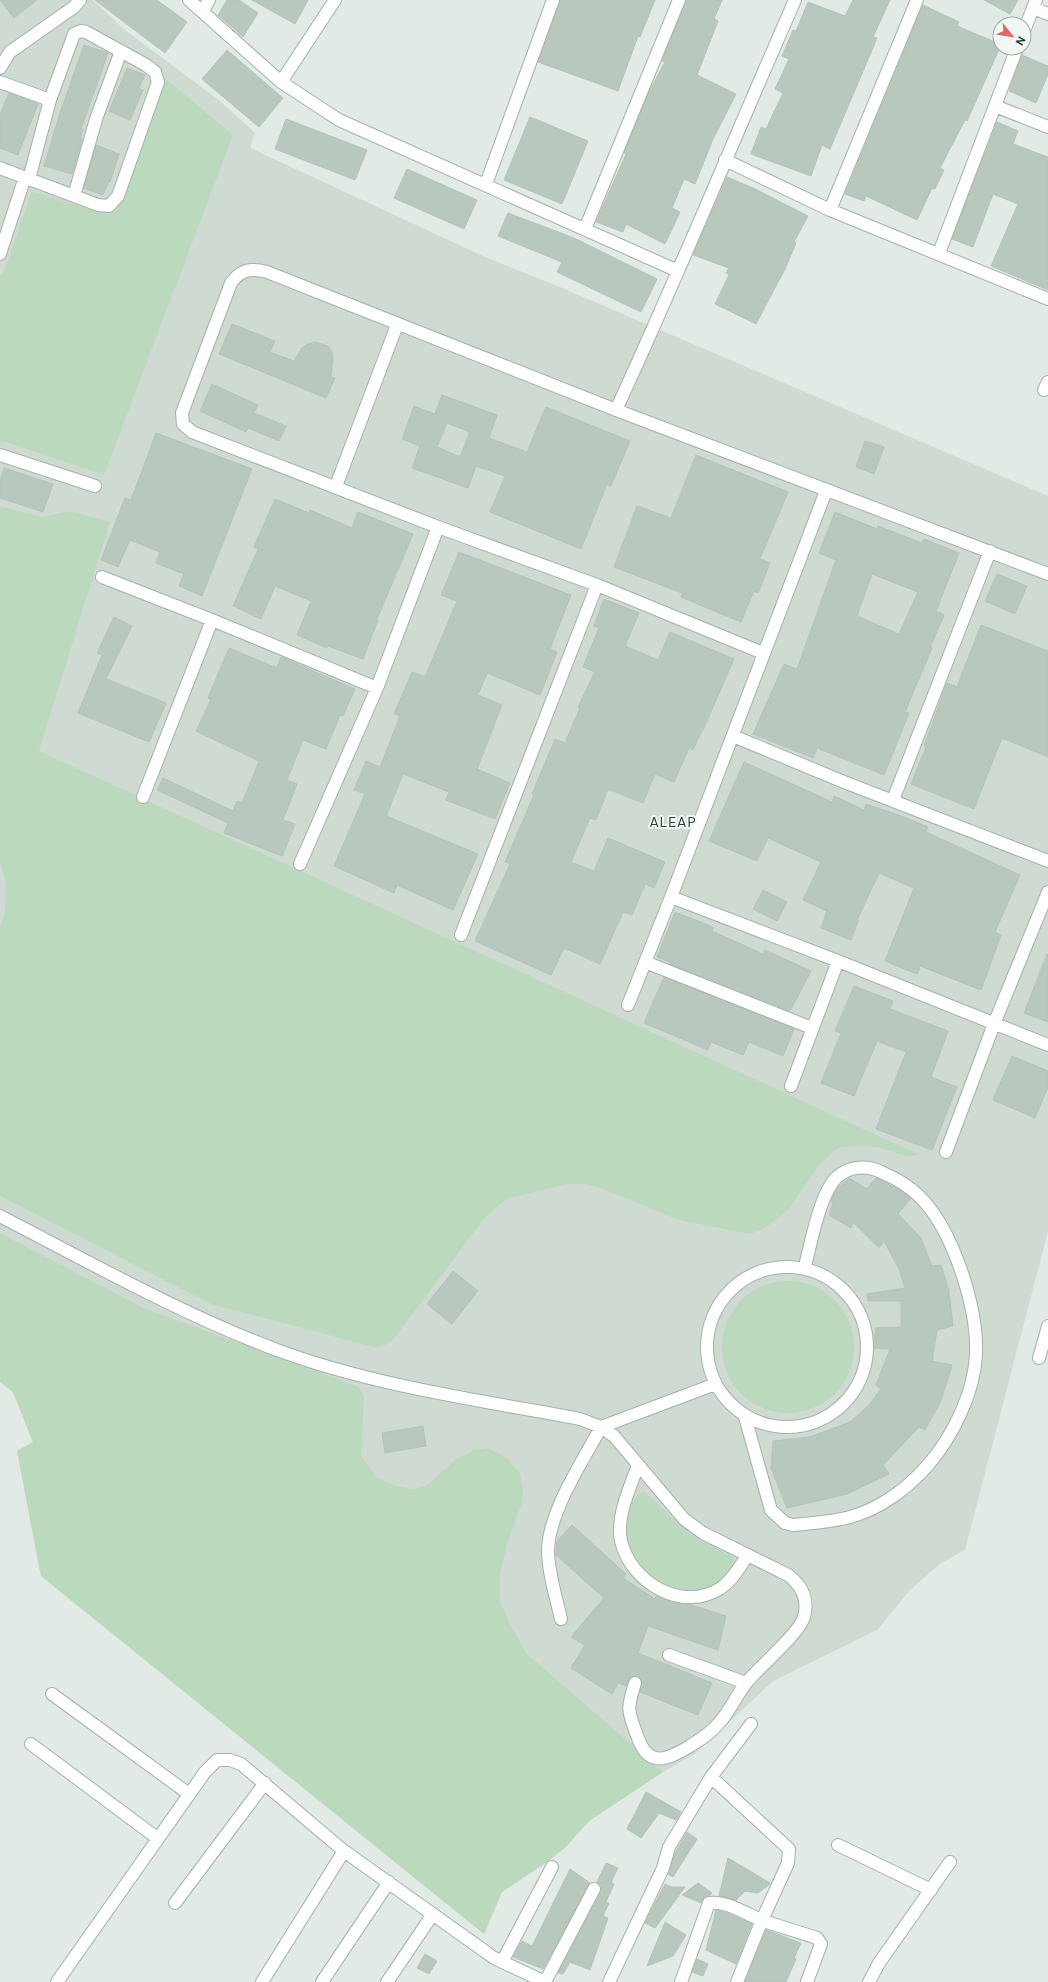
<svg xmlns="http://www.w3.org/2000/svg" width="1048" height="1982" font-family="'DM Sans',sans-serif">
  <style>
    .built { fill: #cfdad3 }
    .green { fill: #bbdabd }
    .building { fill: #b9c8bf; stroke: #b4c3b9; fill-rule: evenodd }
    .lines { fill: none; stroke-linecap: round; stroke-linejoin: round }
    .minor-casing { stroke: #a4b1aa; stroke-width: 14 }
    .minor { stroke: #fff; stroke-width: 12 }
    .labels { text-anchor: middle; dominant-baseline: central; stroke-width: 4; stroke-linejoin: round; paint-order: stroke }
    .neighbourhood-label { font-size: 14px; letter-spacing: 1px; fill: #204a36; stroke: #f1f7f3 }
  </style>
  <rect width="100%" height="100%" fill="#e1eae4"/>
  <path class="built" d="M0,0h93l32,30 95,71 35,32 -5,15 235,109 70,28 493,211v735l-83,319 -24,13 -31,27 -33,40 -104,51 -77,72 -33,19 -74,49 -42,41 -45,30 -18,42 -443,-358 -24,-125 16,-9 -20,-50 -13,-10z"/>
  <path class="green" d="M161,75l72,60 -129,340 -104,-35v-164l4,-5 28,-80 72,23h4l7,-3 7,-12z
    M0,506l41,11 25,-5h8l36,10 -71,229 879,403 -8,3 -29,-9 -16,-3 -27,3 -17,15 -33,47 -23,18 -15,6 -71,-14 -71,-29 -21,-7h-20l-58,14 -9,6 -18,17 -88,118 -9,6 -11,2 -163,-43 -211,-108v-270c9,-22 8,-42 0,-64z
    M0,1233l146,76 213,78 5,10 -3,58 16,23 19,8 17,3 13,-3 29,-26 19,-10 15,-2 19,11 12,15 3,16 -1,12 -16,46 -6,27v27l11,24 15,27 137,119 -74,49 -23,26 -19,15 -45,30 -18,42 -443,-358 -24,-125 16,-9 -20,-50 -13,-10z
    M722 1347a66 66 0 1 1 132 0a66 66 0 1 1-132 0Z
    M642,1492h3l45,42 43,23c3,6 1,8 -3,13 -10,13 -23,19 -39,20 -38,3 -62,-26 -65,-62 -1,-14 3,-29 16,-36z"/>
  <path class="building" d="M0,0h37l-23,18z
    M95,0h62l30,22 -22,31z
    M227,0h12l19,13 -15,24 -25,-22z
    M252,0h56l-13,24z
    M561,0h94l-15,37 -2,-1 -20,55 -80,-29z
    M686,0h36l-8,19 4,2 -21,54 39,19 -23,45 -18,45 -11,-5 -12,29 8,4 -15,32 -39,-20 -3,8 -27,-10 30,-68 -2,-1 25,-61 16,-30 -3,-1z
    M853,0h37l-17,37 4,1 -47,111 -8,-4 -11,31 -60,-22 10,-27 5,2 17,-36 -8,-4 14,-30 -7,-3 11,-26 3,1 12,-29 37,14z
    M984,0h34l-8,14z
    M923,5l36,17 -2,4 43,18v3l-33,74 -2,-1 -25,48 4,2 -9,19 -3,-1 -15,32 -51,-24 -2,5 -19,-7z
    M84,45l24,8 -27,76 2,1 -3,8 2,1 -10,35 -28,-8 16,-53z
    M227,50l56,48 -24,29 -57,-48z
    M1022,55l26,11v8l-12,29 -27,-12z
    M127,68l18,7 -6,13 4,2 -13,30 -21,-9z
    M9,93l29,11 -20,51 -18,-7v-33z
    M530,117l58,24 -26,63 -58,-24z
    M286,119l81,31 -12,30 -80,-31z
    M997,122l21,9 -5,13 35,13v133l-57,-24 27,-62 -25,-10 -20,53 -21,-8z
    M96,145l23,9 -9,28 -1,-1 -6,14 -19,-7z
    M407,169l70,31 -13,29 -70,-31z
    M727,177l26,11 55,28 -14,26 2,1 -11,26 -29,55 -41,-20 14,-29 -3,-2 3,-5 -36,-13z
    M508,213l66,25 83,41 -16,33 -84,-40 5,-10 -64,-26z
    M232,324l43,17 -5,11 24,9 8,-13 6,-4 7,-2 13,4 4,6 1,7 -2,17 4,2 -9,20 -107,-44z
    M212,384l46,21 -4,8 32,13 -7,15 -31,-13 -2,4 -46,-21z
    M442,395l55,20 -8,23 38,14 19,-45 84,34 -19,45 -4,-2 -26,65 -91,-37 15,-36 -29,-10 -8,22 -56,-20 8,-22 -18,-7 12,-33 21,8zM447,423l23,9 -10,25 -23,-10z
    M156,433l96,36 -50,127 -23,-10 5,-12 -28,-11 4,-11 -30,-12 -12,27 -17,-7 24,-62 6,2z
    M865,441l19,6 -10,27 -18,-7z
    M696,455l92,37 -28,67 10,4 -12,30 -4,-2 -13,31 -60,-25 1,-4 -68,-26 23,-61 34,12z
    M4,468l49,16 -10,28 -43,-14v-17z
    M275,499l34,14 1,-3 42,18 6,-16 55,22 -36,85 1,1 -15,39 -35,-13 -1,2 -30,-13 14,-34 -36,-15 -14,33 -28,-13 25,-57 -4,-2z
    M835,512l42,17 1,-3 44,17 2,-4 35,14 -23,58 8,4 -14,32 2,1 -27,64 4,1 -25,62 -67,-27 -4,10 -60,-24 31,-70 13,5 39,-109 -17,-7zM872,574l46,18 -19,42 -42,-18z
    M459,552l112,43 -21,54 7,3 -17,43 -53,-22 -9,22 24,10 -25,64 33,14 -15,36 -49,-19 3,-8 -46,-18 -17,42 92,38 -25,56 -56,-25 -3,8 -60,-27 31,-72 -11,-4 12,-29 14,6 20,-51 -6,-2 18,-42 13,5 32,-76 -16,-6z
    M997,574l30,12 -12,28 -30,-13z
    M604,599l35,14 -14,33 33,14 12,-28 64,27 -31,71h-1l-9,20 -4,-2 -15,34 -19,-8 -12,29 -35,-14 -12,31 -6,-2 -19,44 23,9 14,-33 57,24 -11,26 -9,-4 -13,31 -9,-3 -23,52 -36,-16 -13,27 -76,-34 35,-77 -5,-2 29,-67 -2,-1 23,-55 10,4 15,-35 -2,-1 17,-35 -12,-5 16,-39 -5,-2z
    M114,617l18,9 -26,53 60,24 -17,39 -71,-29 24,-58 -5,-2z
    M981,625l67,26v106l-46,-19 -28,71 -63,-25 15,-37 -2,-1 23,-63 10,4z
    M229,648l48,20 4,-11 74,32 -12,27 -3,-1 -14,34 -23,-9 -16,40 10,4 -14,36 12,4 -13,32 -58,-23 4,-10 -71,-33 6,-12 70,33 4,-10 5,2 17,-42 -63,-30 15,-32 -3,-1z
    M744,762l88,40 2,-6 30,14 2,-6 35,12 27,11 -2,5 94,43 -25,57 6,3 -20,55 -61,-24 -3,8 -32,-13 29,-73 -35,-15 -22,47 1,1 -7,19 -30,-12 6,-17 -24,-11 18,-38 -53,-24 -11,23 -48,-20z
    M763,890l24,12 -10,19 -24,-12z
    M675,912l38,15 -1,4 51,23 2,-4 46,21 -21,40 -121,-47 1,-2 -13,-5z
    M1047,954h1v68l-24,-9z
    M664,977l130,52 -11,27 -34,-14 -6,13 -32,-13 -3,8 -64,-27z
    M854,986l39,15 -3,8 58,22 -17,46 26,10 -25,63 -56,-21 30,-77 -29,-11 -23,55 -33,-13 20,-50 -6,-2z
    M1012,1056l36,15v16l-13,31 -42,-18z
    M849,1178l18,11 9,-11 21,11 14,9 -13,16 23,24 11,28 9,-1 8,26 4,35 -16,4 -5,31 20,4 -11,36 -16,29 -6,-3 -36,38 6,9 -42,20 -60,14 -16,-40 2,-27 37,-4 40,-15 19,-17 12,-16 -5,-4 14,-36 -17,-1 3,-20 25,-1v-26h-33l-1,-7 38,-6 -6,-19 -15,-28 -5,7 -26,-26 -2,6 -22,-13 4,-12 -2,-1 6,-13z
    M453,1271l25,20 -26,33 -25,-20z
    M423,1426l3,20 -41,7 -3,-20z
    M572,1525l54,49 -3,4 32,21 1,-3 16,6 19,3 35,11 -8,34 -70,-24 -10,27 74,30 -14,32 -58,-23 2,-10 -4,-6 -8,1 -4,9 -8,-3 -6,11 -41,-26 14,-23 -14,-8 33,-39 -48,-43 1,-14z
    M646,1792l35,20 -5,8 -17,-7 -18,25 -14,-9z
    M687,1832l10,7 -24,38 -5,-3 6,-19z
    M728,1858l42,25v1l-12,9 -13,-2 -9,9 -17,-4z
    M606,1863l12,5 -7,14 3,2 -8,18 3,1 -6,13 5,2 -18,52 -20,-8 -7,12 -5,-1 43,-81v-7l-4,-3z
    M570,1869l20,14 -47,86 -30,-12 9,-16 10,5z
    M698,1883l14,10 -2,2 -6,2 -3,6 -19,-8z
    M665,1884l6,3h14l-30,41 -10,-5z
    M716,1910l12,3 24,11 -16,40 -30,-14z
    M665,1922l21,13 -13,21 -26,10z
    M766,1930l35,13 -7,15 2,1 -10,23h-41z
    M425,1954l12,7 -8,13 -12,-6z
    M697,1959l11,5 -5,12 -11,-4z"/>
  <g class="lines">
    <g class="minor-casing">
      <path id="minor" d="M189,0l92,82 58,38 339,151
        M1033,8l15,6
        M203,11l6,-11
        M1024,31l12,-31
        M0,68l10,-16 64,-45 6,-7
        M0,82l50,18 24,-66 7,-3 5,1 60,33 9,7 3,10 -40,114 -9,10 -11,-1 -98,-37
        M281,82l54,-82
        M995,106l53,21
        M725,160l105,50 218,89
        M29,179l21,-79
        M486,184l67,-184
        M74,196l22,-77 25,-68
        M830,210l87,-210
        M585,229l94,-229
        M939,253l78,-205
        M0,254l25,-77
        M1044,390l4,-8
        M616,410c63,-136 119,-274 179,-410
        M0,455l95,31
        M336,486l61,-161
        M102,577l110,43 165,68
        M763,653l-166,-68 -159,-58 -246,-95 -9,-8 -1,-11 49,-130c10,-14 20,-15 36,-11l349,138 432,164
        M733,736l111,46 204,79
        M143,797l69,-177
        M893,800l97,-249
        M300,864l77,-176 61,-161
        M671,897l167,64 210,84
        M461,935l136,-350
        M645,962l167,66
        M628,1005l43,-108 155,-406
        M791,1086l47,-125
        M946,1152l48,-128 54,-132
        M0,1216c91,47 181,98 277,134 97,36 202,50 303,69l21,8 13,9 70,83 19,14 85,42c13,10 21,24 16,42 -5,17 -45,50 -58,66 -10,13 -16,28 -27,40 -8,10 -18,16 -29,23 -21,13 -41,23 -52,-8 -10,-27 -12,-27 -3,-55
        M707 1347a80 80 0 1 1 160 0a80 80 0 1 1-160 0Z
        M1039,1358l9,-32
        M745,1417l26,93 14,13 8,2c18,-2 39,-3 57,-8 30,-8 58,-29 78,-52 25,-29 46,-72 48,-110 2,-47 -23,-126 -57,-159 -11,-11 -24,-18 -38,-24 -14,-7 -32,-6 -44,5 -17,16 -26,66 -32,89
        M638,1465c-8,23 -22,51 -17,76 10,42 61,72 100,47 12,-8 19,-22 27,-33
        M561,1619c-5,-22 -13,-47 -13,-69 1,-39 35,-89 53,-123l112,-42
        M669,1655l77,28
        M52,1694l137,100
        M31,1744l126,94
        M711,1777l40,-53
        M838,1845l93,45
        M175,1903l90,-120
        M502,1962l50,-95
        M57,1982l148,-210 12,-12h13l11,4 103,87 139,99 11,8 51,24
        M262,1982l82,-131
        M322,1982l67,-100
        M387,1982l46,-68
        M545,1982l49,-93
        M609,1982l54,-114 6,-21 42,-70 78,72 -1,14 -26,57 -25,62
        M681,1982l28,-79c20,-2 36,11 55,18 17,6 35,11 53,17l4,6 -14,38
        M869,1982l10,-19 71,-101"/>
    </g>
    <use href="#minor" class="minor"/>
  </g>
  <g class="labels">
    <g class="neighbourhood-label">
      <text x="673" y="822">ALEAP</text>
    </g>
  </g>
  <g transform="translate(1012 36) rotate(120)"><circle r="19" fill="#f1f7f3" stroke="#9faba4"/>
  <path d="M0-3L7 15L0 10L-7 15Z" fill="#e66663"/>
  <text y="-6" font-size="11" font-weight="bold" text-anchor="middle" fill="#23392e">N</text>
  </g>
</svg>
